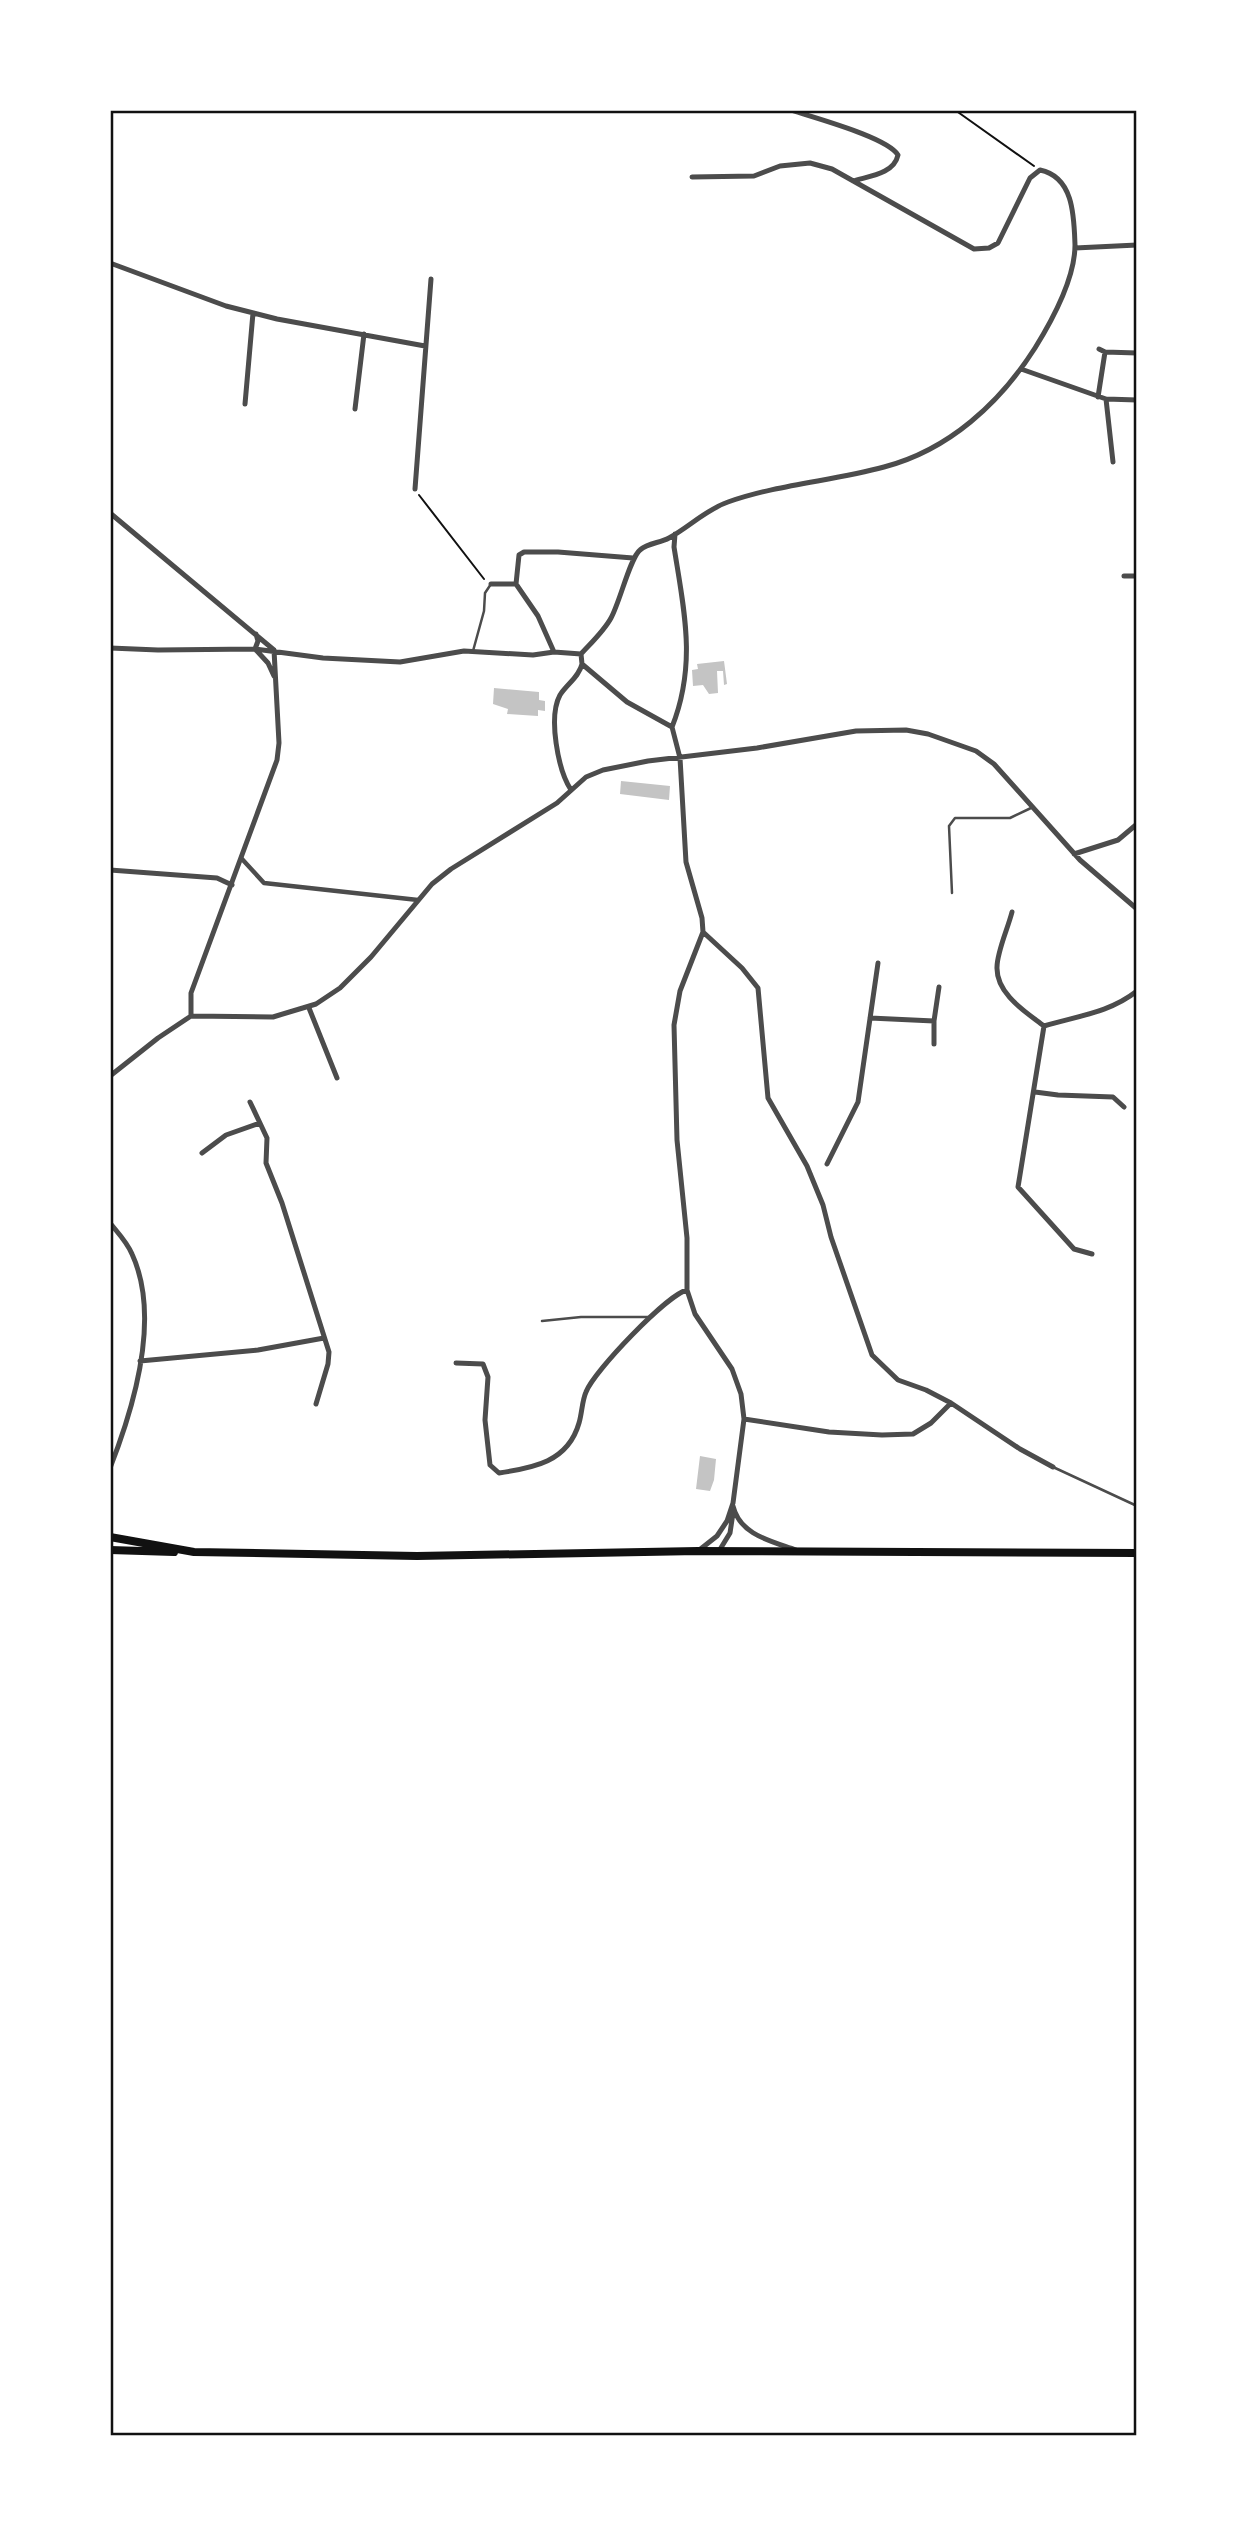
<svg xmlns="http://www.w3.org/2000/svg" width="1247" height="2546" font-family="'Noto Sans',sans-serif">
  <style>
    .building { fill: #c4c4c4 }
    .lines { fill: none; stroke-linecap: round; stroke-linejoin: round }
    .path { stroke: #111; stroke-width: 2 }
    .service { stroke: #4c4c4c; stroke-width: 2.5 }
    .pedestrian { stroke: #4c4c4c; stroke-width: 4.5 }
    .minor { stroke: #4c4c4c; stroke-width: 5 }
    .secondary { stroke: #111; stroke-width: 8 }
    .neatline { fill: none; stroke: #111; stroke-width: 2.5 }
  </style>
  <rect width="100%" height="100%" fill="#fff"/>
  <path class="building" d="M724,661l3,23 -3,1 -1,-14h-6l1,22 -9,1 -6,-9 -10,1 -1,-16 6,-1 -1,-5z
    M494,688l45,4v8l6,1v10l-7,-1v6l-31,-2 1,-5 -15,-5z
    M621,781l49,5 -1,14 -49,-6z
    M700,1456l16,3 -2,21 -4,11 -14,-2z"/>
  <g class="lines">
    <path class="path" d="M955,110l79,56
      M419,495l65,84"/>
    <path class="service" d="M473,651l11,-40 1,-18 6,-9
      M952,893l-3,-67 6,-8h55l21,-10
      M542,1321l39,-4h69
      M1053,1467l84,39"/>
    <path class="pedestrian" d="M242,859l22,24 154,17"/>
    <path class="minor" d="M791,110c23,8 96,27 107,45 -4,19 -29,21 -45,26
      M1075,248l62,-3
      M110,263l116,43 51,13 148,27
      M1099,349l6,3 32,1
      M1021,369l85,30 31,1
      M1098,397l7,-45
      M1106,399l7,63
      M245,404l8,-91
      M355,409l9,-75
      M415,489l16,-210
      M110,513l164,137
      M1124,576h13
      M491,584h25
      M516,584l3,-29 5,-3h34l75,6
      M516,584l22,32 16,36
      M256,634l2,7 -3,8 13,14 6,13
      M110,648l48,2 97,-1 68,9 77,4 64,-11 69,4 21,-3 27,2 1,10 45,38 45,25 8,31 6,104 16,56 1,14 -23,59 -6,34 3,115 10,98v52l8,24 37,55 9,25 3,25 -11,84 -6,18 -10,15 -19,15
      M581,654c10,-11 23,-23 30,-36 9,-16 19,-60 29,-68 8,-7 20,-7 29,-12 20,-11 38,-29 59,-36 51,-18 105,-21 156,-35 65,-17 116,-64 151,-119 18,-29 40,-69 40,-103 -1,-28 -1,-68 -35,-75l-10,8 -32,65 -9,5 -15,1 -142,-80 -22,-6 -30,3 -26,10 -62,1
      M672,727c25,-63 12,-117 2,-180l1,-13
      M571,790c-13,-20 -23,-73 -11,-95 7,-11 19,-18 22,-31
      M1074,854l44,-14 19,-16
      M110,870l107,8 15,7
      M1012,912c-4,16 -15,40 -15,55 -1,27 29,45 47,59
      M703,932l39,36 16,20 10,110 39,68 16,39 8,32 41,118 26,25 28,10 25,13 69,46 33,18
      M309,1008l28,70
      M191,1016l82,1 43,-13 24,-16 31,-31 61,-73 19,-15 106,-66 29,-26 17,-7 45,-9 109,-13 99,-17 50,-1 22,4 48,17 18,13 86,96 57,49
      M191,1016v-23l86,-233 2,-17 -5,-93
      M870,1018l64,3 5,-34
      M934,1044v-23
      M110,1076l48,-38 33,-22
      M1035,1092l23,3 55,2 11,10
      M250,1102l17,36 -1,25 16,40 47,149 -1,12 -12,40
      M202,1153l24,-18 34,-12
      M827,1164l31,-62 20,-139
      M110,1223c8,10 17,19 22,31 29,63 2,153 -22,214
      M1092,1254l-18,-5 -56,-62 26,-161c33,-10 65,-13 93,-35
      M140,1361l118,-11 66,-12
      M456,1363l27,1 5,13 -3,43 5,45 9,8c34,-5 69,-11 80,-50 3,-10 3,-22 7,-31 8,-21 81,-97 101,-102
      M744,1419l85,13 53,3 31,-1 18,-11 20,-20
      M733,1506c7,29 38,35 63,44
      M719,1551l11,-18 3,-20"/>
    <path class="secondary" d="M110,1537l84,15 223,4 281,-5 439,2
      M110,1550l64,2"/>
  </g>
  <rect width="1247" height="2546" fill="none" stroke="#ffffff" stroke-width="224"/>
  <rect x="112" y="112" width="1023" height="2322" class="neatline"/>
</svg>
